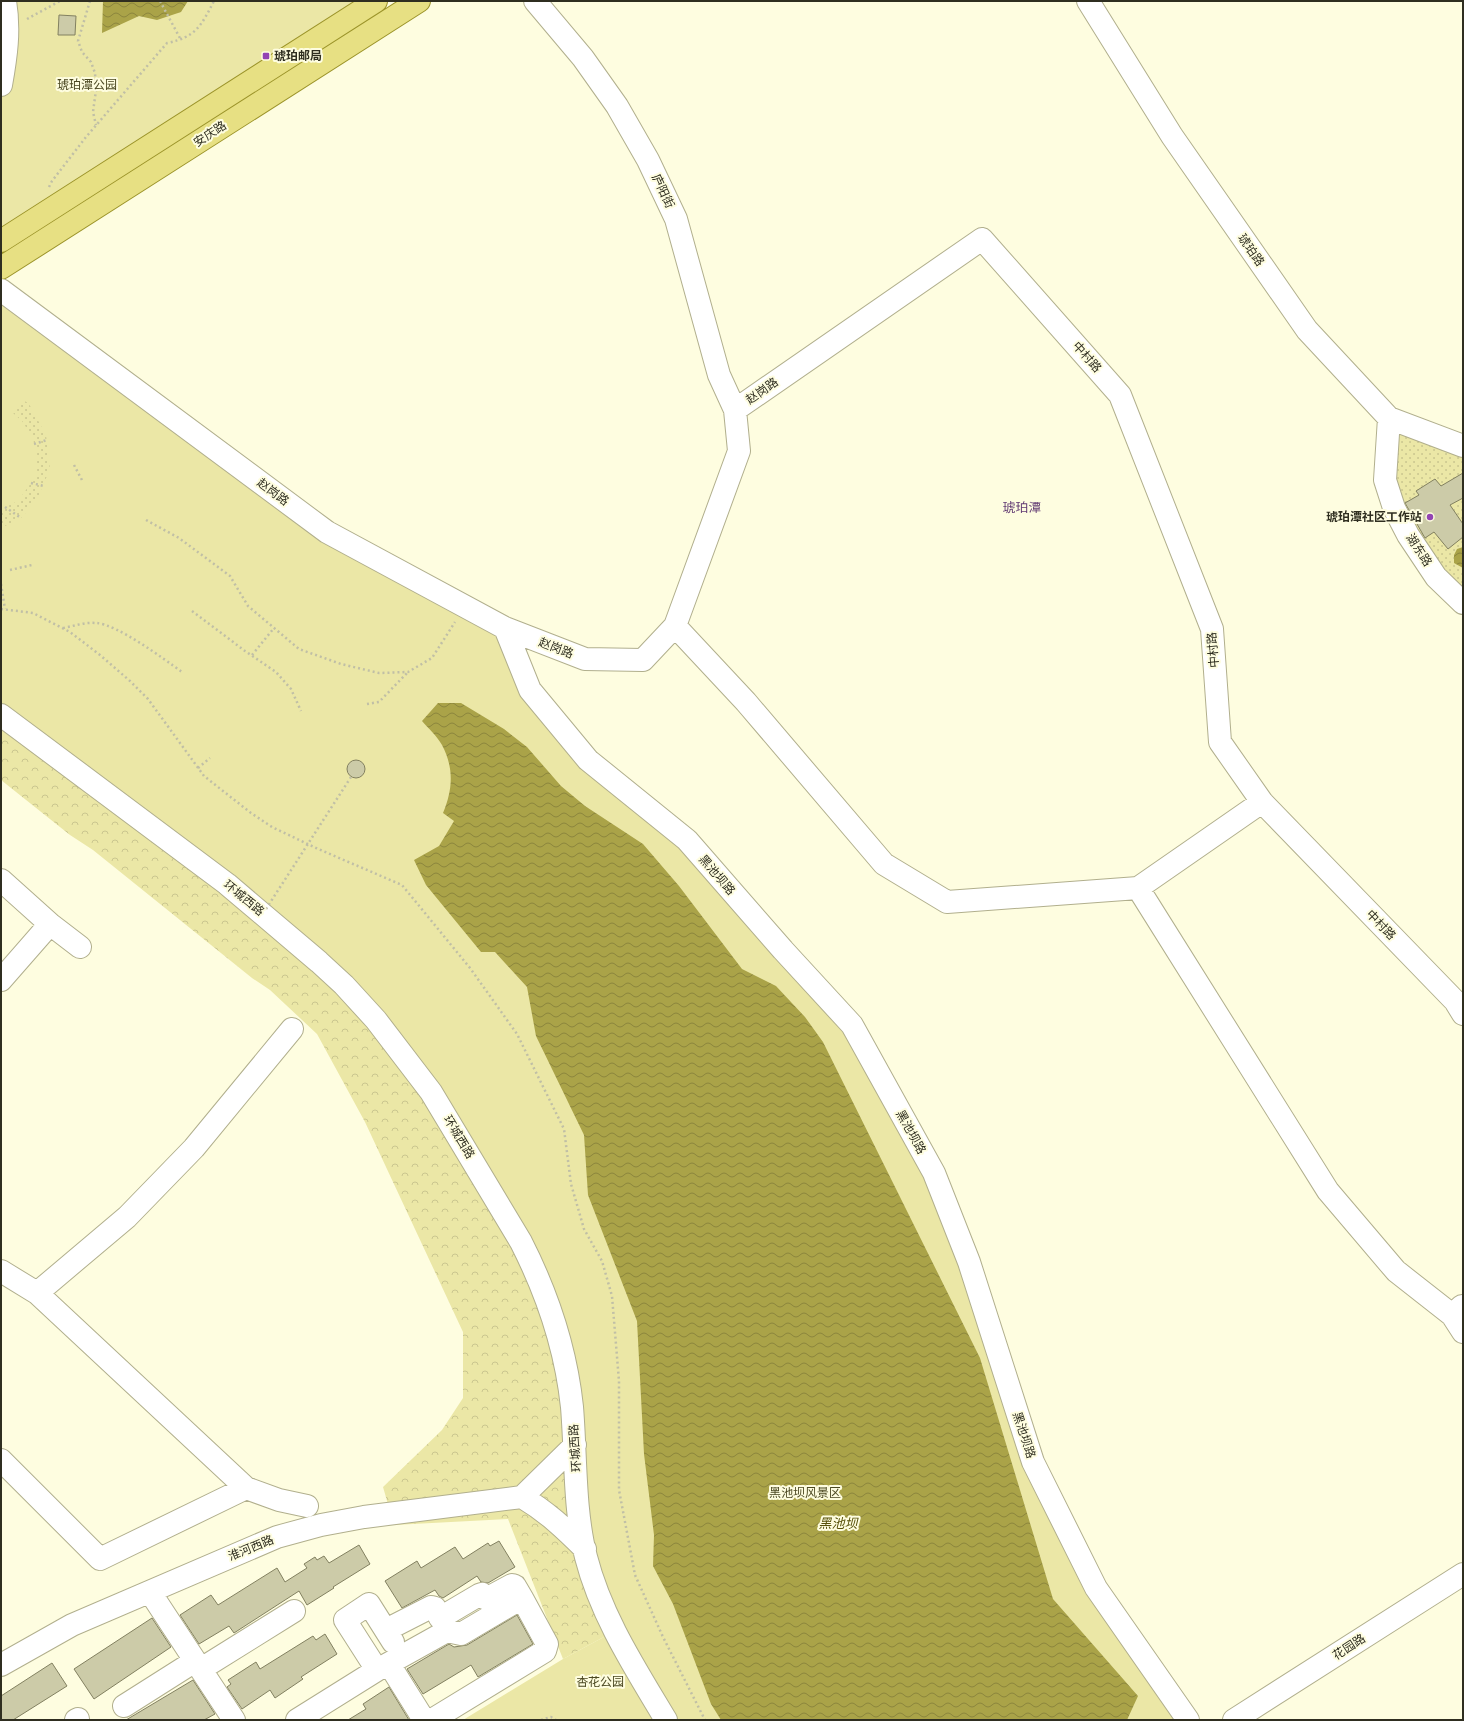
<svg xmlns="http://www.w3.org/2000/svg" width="1464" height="1721" viewBox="0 0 1464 1721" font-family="'Archivo Narrow','Noto Sans SC',sans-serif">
<defs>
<pattern id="forest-crowns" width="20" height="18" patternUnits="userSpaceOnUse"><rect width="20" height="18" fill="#ebe7a6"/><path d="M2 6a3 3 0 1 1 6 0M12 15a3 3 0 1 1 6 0" fill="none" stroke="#cac68f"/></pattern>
<pattern id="garden-dots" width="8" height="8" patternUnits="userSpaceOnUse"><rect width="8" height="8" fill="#ebe7a6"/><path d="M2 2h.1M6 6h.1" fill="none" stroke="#cac68f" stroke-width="1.8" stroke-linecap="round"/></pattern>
<pattern id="water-waves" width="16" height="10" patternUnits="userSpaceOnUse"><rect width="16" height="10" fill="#aaa348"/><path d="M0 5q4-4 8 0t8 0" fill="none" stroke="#8b853c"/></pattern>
</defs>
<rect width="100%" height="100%" fill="#fefde0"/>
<path fill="#ebe7a6" d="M5 1H376L1 241V85Z
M1 290 327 532 505 628 530 690 687 840 852 1025 934 1173 1033 1462 1096 1588 1188 1720H463L563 1659 615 1631 473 1160 1 715Z"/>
<path fill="url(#forest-crowns)" d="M1 715 227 884 376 1020 550 1309 580 1515 615 1631 563 1659 508 1519 394 1525 383 1487 442 1430 463 1398V1332L365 1122 317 1034 270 990 252 978 93 850 70 835 1 780Z"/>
<path fill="url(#garden-dots)" d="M22 399 29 404 46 435 50 469 38 497 30 508 21 518 1 528V509L18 501 36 476V453L33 438 22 421 13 413Z
M1389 418 1463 446V603L1394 508Z"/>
<path fill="url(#water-waves)" d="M103 1H188L181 12 157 20 139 16 102 33Z
M1463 547V568L1454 563V555L1457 549Z
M438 703H461L504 729 527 747 561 786 585 806 643 844 679 886 742 969 776 986 805 1017 823 1042 980 1358 1053 1599 1138 1696 1127 1720H721L711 1704 673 1604 653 1566 654 1535 644 1454 637 1321 588 1195 584 1135 536 1036 527 987 495 952H481L426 885 414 860 439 846 454 821 443 813C453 789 454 768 442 745 437 736 428 728 422 721Z"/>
<path fill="#cccba8" stroke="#828060" d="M59 15 76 16 75 35H58Z
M1463 473V498L1450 505 1463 524V537L1448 549 1434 532 1425 538 1405 503 1419 495 1416 491 1435 479 1441 486Z
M347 769a9 9 0 1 1 18 0a9 9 0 1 1-18 0Z
M499 1541 515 1567 488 1583 481 1582 477 1576 443 1598 439 1596 435 1590 402 1608 385 1581 417 1561 421 1568 455 1547 463 1559 488 1543 490 1546Z
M359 1545 370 1564 333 1587 334 1588 307 1605 299 1591 234 1633 229 1626 199 1644 180 1615 211 1595 218 1605 277 1568 285 1582 307 1568 304 1564 315 1557 317 1560 324 1556 329 1563Z
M517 1615 533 1644 478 1677 471 1665 423 1694 407 1669 449 1644 454 1647 467 1645Z
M152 1618 171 1647 94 1699 74 1669Z
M325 1634 337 1654 301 1677 303 1679 275 1698 270 1690 242 1709 227 1687 231 1684 228 1680 256 1662 260 1669 313 1636 316 1640Z
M52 1663 67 1686 13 1720H1V1696Z
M193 1680 215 1714 204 1720H126Z
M389 1687 409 1720H348L366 1709 363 1704Z"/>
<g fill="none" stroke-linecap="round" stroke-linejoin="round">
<defs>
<path id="minor" d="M535 1 583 58 617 106 648 160 676 219 719 375 735 410
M1088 1 1172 136 1307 330 1389 418 1463 446
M1 85C6 57 10 30 5 1
M1 290 327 532 505 628 585 659 643 660 675 626 739 451 735 410 982 239 1120 395 1212 629 1220 742 1262 802 1455 1001 1463 1014
M1389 418 1385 480 1394 508 1408 535 1436 577 1463 603
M675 626 746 702 884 864 947 902 1138 888 1328 1191 1396 1271 1452 1315
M505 628 530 690 588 760 687 840 783 950 852 1025 934 1173 969 1262 1033 1462 1096 1588 1188 1720
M1 715 227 884 319 962 344 985 376 1020 431 1092 521 1242C547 1293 566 1350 572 1407 576 1455 574 1511 586 1557 601 1616 635 1668 666 1720
M1 880 50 924 80 947
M1138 888 1262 802
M1 980 50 924
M1 1271 37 1293 246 1488 279 1500 307 1506
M37 1293 127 1217 194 1148 292 1029
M1462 1306 1452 1315 1463 1332
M1 1460 100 1559 246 1488
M522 1497C547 1512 564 1528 585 1549
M522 1497 575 1445
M150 1592 234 1720
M389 1664 424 1720
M1 1665 72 1625 277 1537 321 1525 364 1517 522 1497
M201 1669 294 1611
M377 1670 345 1620 369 1604 393 1642
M124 1706 195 1661
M76 1720 78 1719
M297 1720 377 1670 447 1631 461 1634 522 1598 515 1586 512 1585 486 1599 482 1594 479 1595 440 1618 435 1608 431 1607 386 1630
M432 1720 545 1651 547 1644 522 1598
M1234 1720 1463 1574"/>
<path id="major" d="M1 241 376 1
M1 268 419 1"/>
</defs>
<use href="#minor" stroke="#b1af8d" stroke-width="24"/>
<use href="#major" stroke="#9c942a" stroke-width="24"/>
<path stroke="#c0bfa6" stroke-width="2.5" stroke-dasharray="2 3" stroke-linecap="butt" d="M90 1 78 41 82 52 91 62 95 73 96 90 93 112 96 125
M160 1 181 40
M27 19 60 1
M49 187 52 181 86 137 167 43C196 37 201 26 214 1
M34 444 47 440
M74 465 83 482
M31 483 44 486
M5 507 21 518
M146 520 179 538 230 576 248 606 299 649 341 664 379 673 408 672 432 658 455 622
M10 570 32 565
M1 584 5 609
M1 609 33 613 70 632 100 655 130 681 148 699 204 776 251 813 272 827 316 848 402 885 470 968 517 1034 564 1129 571 1184 584 1229 602 1261 612 1296 619 1381V1490L635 1575 663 1637 705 1720
M192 611 245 651 276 672 291 689 301 711
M63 628C74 626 85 622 96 623 117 624 164 659 182 672
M252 655 274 628
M367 704 379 702 408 672
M198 768 210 758
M541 1720 551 1717 556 1720"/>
<use href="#minor" stroke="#fff" stroke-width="22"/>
<use href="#major" stroke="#e7e083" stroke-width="22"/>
<path stroke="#c0bfa6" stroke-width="2.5" stroke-dasharray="2 3" stroke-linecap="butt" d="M266 909 351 777"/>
</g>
<g fill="#9344b4" stroke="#fefde0" stroke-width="1.5">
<rect x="262" y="52" width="8" height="8" rx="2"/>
<circle cx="1430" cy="517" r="4"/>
</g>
<g text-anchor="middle" stroke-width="4" stroke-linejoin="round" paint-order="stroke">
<g font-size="12" font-weight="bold" fill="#2f2e20" stroke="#fefde0" text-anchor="start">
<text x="274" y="60">琥珀邮局</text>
<text x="1422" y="521" text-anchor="end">琥珀潭社区工作站</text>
</g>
<g font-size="12" fill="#4b4821" stroke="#fefde0">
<text x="87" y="89">琥珀潭公园</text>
<text x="805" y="1497">黑池坝风景区</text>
<text x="600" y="1686">杏花公园</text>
</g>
<g font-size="12" fill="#2f2e20" stroke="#fefde0">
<text transform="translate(210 134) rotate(-33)" y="4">安庆路</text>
<text transform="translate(663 191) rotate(65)" y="4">庐阳街</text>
<text transform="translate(1251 250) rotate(55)" y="4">琥珀路</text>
<text transform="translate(1087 357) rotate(48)" y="4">中村路</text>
<text transform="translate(762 391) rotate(-35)" y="4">赵岗路</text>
<text transform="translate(273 492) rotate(37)" y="4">赵岗路</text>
<text transform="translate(1419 550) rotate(57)" y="4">湖东路</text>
<text transform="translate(556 648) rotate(21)" y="4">赵岗路</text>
<text transform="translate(1213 650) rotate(-95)" y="4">中村路</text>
<text transform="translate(717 875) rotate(49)" y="4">黑池坝路</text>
<text transform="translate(244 898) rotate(39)" y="4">环城西路</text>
<text transform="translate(1381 925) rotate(46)" y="4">中村路</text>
<text transform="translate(911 1132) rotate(61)" y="4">黑池坝路</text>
<text transform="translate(459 1137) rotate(59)" y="4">环城西路</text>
<text transform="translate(1024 1435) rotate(72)" y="4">黑池坝路</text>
<text transform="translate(575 1448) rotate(-94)" y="4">环城西路</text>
<text transform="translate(251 1548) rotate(-22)" y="4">淮河西路</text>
<text transform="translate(1349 1647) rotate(-33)" y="4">花园路</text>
</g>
<g font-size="13" fill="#613a72" stroke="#fefde0">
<text x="1022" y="512">琥珀潭</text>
</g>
<g font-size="13" font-style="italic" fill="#575109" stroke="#fefde0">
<text x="838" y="1528">黑池坝</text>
</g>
</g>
<rect width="1464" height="1721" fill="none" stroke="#2f2e20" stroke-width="4"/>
</svg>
